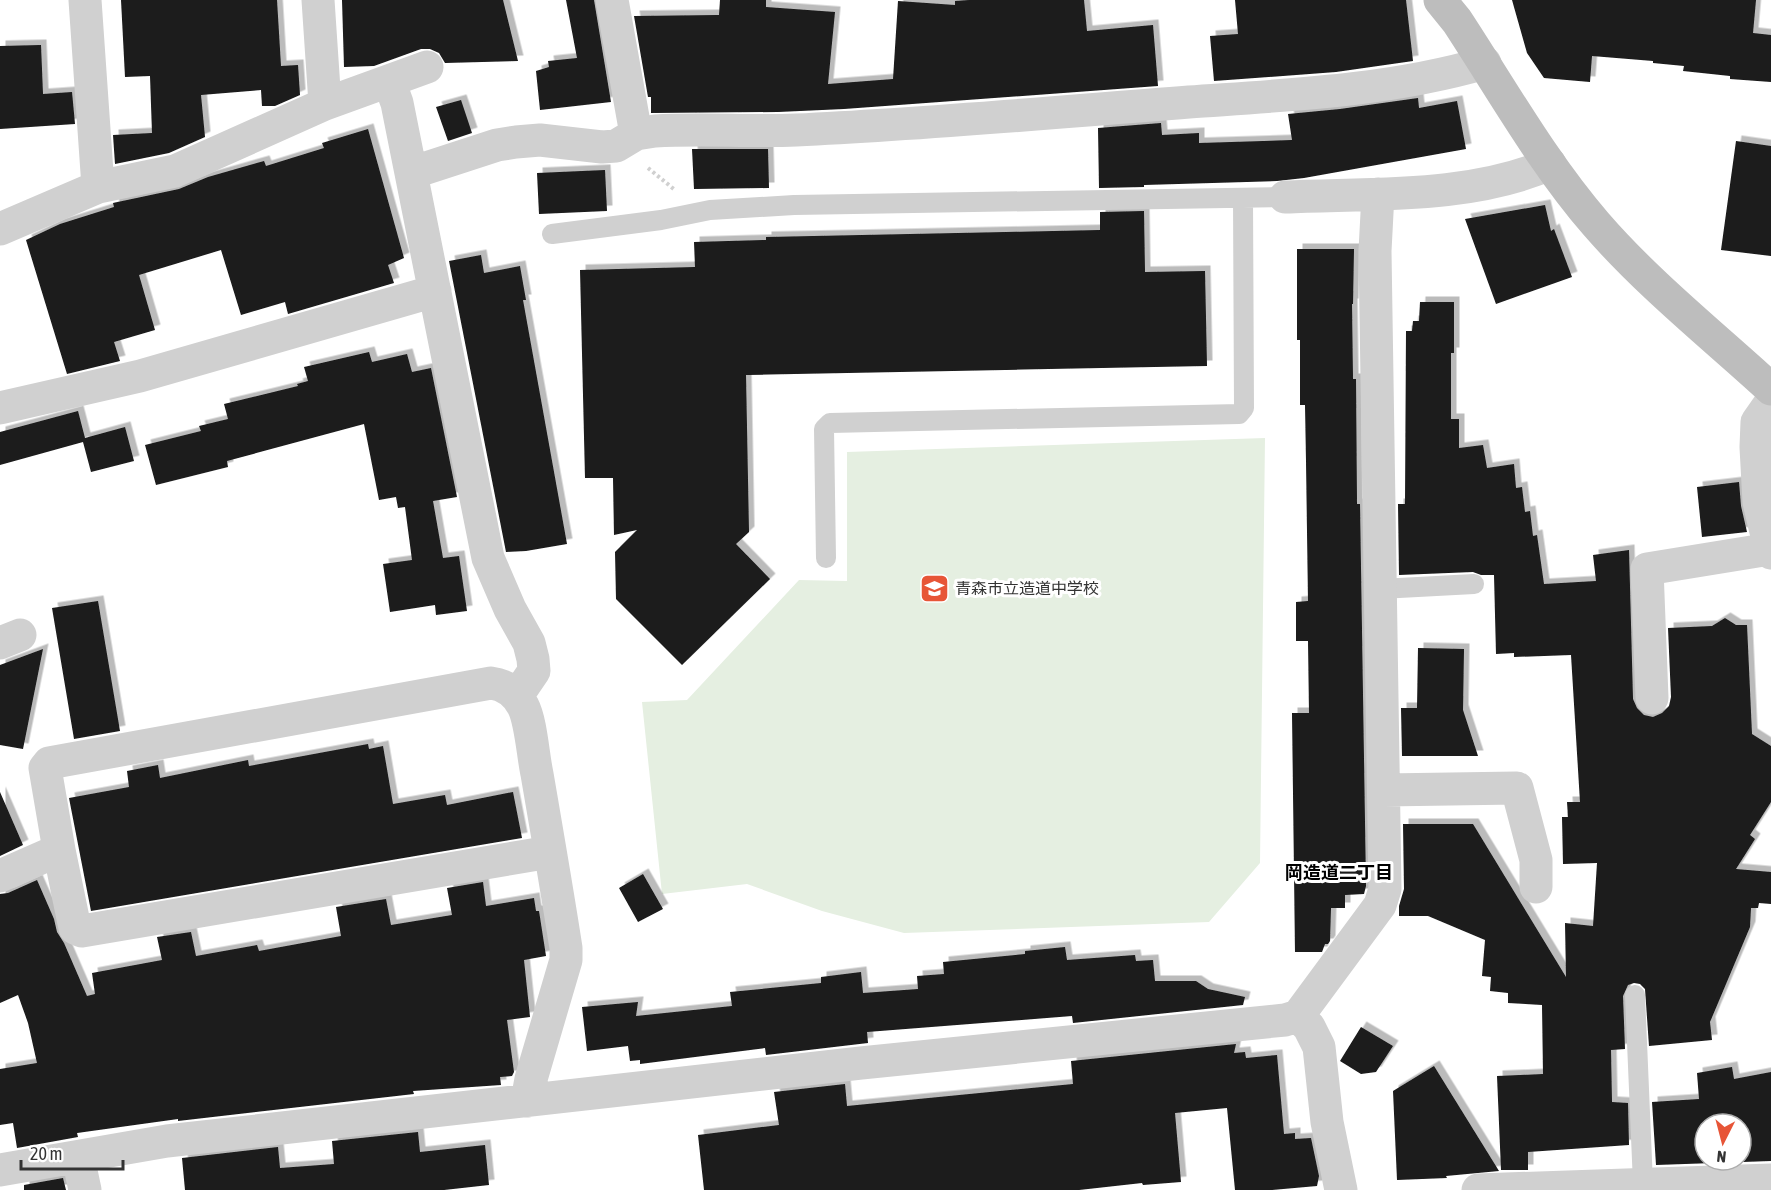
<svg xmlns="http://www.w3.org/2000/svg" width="1771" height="1190" viewBox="0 0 1771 1190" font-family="'Asap Condensed','Noto Sans JP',sans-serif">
<defs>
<filter id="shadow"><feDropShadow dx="5.5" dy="-5.5" stdDeviation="0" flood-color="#0004"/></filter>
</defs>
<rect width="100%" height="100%" fill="#fff"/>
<path fill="#e5efe1" d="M1265 438 1260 863 1209 922 904 933 822 911 747 884 662 894 642 702 687 700 799 580 847 581V452Z"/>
<path fill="#1a1a1a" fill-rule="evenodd" filter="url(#shadow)" d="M121 0H277L281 66 298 65 300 95 275 106H262L261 90 201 95 205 137 169 153 115 164 113 135 152 133 150 76 125 77Z
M342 0H503L518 61 445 63 439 53 430 49H421L374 66 344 67Z
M566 0H594L611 102 540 110 536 71 549 67 548 61 577 58Z
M720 0H766V7L835 12 828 84 893 79 898 1 955 5V1L969 0H1084L1087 31 1153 25 1158 86 844 109 778 112 651 113V97H648L634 16 719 15Z
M1235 0H1406L1413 61 1336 72 1214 81 1210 36 1238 34Z
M1512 0H1756L1753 33 1771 35V82L1730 79V76L1683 71 1684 66 1653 63V61L1592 56 1590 82 1544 78 1527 53Z
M41 45 43 94 72 92 75 124 0 129V46Z
M1418 98 1419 108 1457 101 1466 149 1304 178 1277 181 1144 185V187L1099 188 1098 128 1161 123 1162 135 1199 133V143L1292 140 1288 114 1340 109Z
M461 100 472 133 448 141 436 107Z
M368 129 404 258 388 265 394 283 288 314 285 302 241 315 221 250 139 275 155 330 114 342 120 361 67 374 26 240 60 224 114 207 113 203 179 189 208 177 264 161 266 166 324 148 322 143Z
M1736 141 1771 146V256L1721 250Z
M692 149H768L769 188 694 189Z
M605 170 607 211 539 214 537 173Z
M1545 205 1551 231 1554 229 1572 277 1496 304 1465 219Z
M1144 211 1145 272 1205 271 1207 366 746 375 749 532 736 544 770 579 682 665 616 599 615 552 637 530 614 535 613 478H585L580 270 695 267 694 242 766 240V237L1100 230V212Z
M1297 249H1354L1353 304H1352L1353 379H1356L1357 504H1360L1366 886 1364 894 1345 895V908H1331L1330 941 1328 944H1325L1322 952H1295L1292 713H1309L1308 641H1296V602L1308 601 1306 461 1305 405H1300V340H1297Z
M481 255 484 273 520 266 526 300H523L567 544 526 551 506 552 449 261Z
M1420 302H1454V353H1451V419H1459V448L1483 445 1487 468 1514 464 1516 488 1522 487 1525 512 1530 511 1533 536 1537 535 1544 584 1596 581 1593 555 1629 550 1633 699 1637 708 1644 715 1653 717 1662 713 1669 706 1671 697 1668 628 1712 626 1725 618 1736 625H1747L1752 734 1771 746V802L1750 835 1755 839 1736 869 1771 872V904L1759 903 1758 908H1751L1750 927 1710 1022 1712 1040 1649 1046 1645 989 1640 984 1634 983 1628 985 1623 996 1625 1049 1611 1050 1612 1102 1628 1103 1629 1145 1528 1152V1170H1501L1497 1076 1543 1074 1542 1005 1508 1003V993L1490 991 1491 977 1482 976 1485 940 1428 916H1399V906L1404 889 1403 824H1473L1566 977 1565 923 1593 926 1597 863 1563 864 1562 817H1568L1567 802H1580L1571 655 1514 657V653L1496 654 1494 575H1481L1473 572 1399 575 1398 504H1405L1406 331H1412L1413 321H1419Z
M369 352 372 362 407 354 412 372 431 368 457 497 433 501 443 558 459 556 467 611 436 615 435 605 390 612 383 564 412 560 405 507 398 508 396 497 379 500 364 424 227 461 228 467 156 485 145 445 201 431 199 426 228 419 224 404 298 386 297 384 308 381 304 367Z
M78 411 85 438 125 427 134 461 91 472 83 442 0 465V432Z
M1739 482 1741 506 1747 532 1702 537 1697 487Z
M98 601 120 731 74 739 52 608Z
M1418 648 1464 649 1463 710 1478 756H1402L1401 708H1417Z
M43 649 23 749 0 745V665Z
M368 744 369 749 383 746 393 804 445 795 447 805 513 792 522 838 91 911 69 798 129 787 127 771 158 765 160 778 248 760 249 766Z
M0 792 23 845 0 856Z
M643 874 663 909 638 922 619 888Z
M37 880 54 919 57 932 64 943 87 996 95 994 92 973 162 960 157 937 191 932 196 956 257 945 259 951 341 936 336 907 386 899 391 925 452 915 447 888 483 882 486 906 534 898 536 911H539L546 956 524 960 530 1017 507 1020 514 1072 512 1076 500 1077 501 1085 413 1091 414 1094 178 1121V1119L77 1133 78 1137 17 1148 13 1123 0 1125V1069L37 1063 28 1023 18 995 0 1003V894L8 893Z
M1065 947 1067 960 1135 955 1136 961 1153 960 1155 981H1196L1208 989 1245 997 1243 1005 1073 1023 1072 1016 867 1032 868 1043 766 1055 765 1048 640 1064V1060L630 1061 628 1046 587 1051 582 1007 638 1002 636 1016 732 1006 730 992 821 983V977L861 972 863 993 918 989 917 976 944 974 943 962 1025 954V951Z
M1361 1027 1393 1046 1376 1072 1361 1074 1340 1061Z
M1236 1044 1234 1053 1245 1052 1246 1058 1277 1055 1284 1134 1295 1133V1139L1311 1138 1319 1176 1317 1186 1272 1190H1235L1227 1108 1175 1113 1181 1182 1143 1185 1142 1183 1079 1190H704L698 1135 779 1125 774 1092 845 1084 847 1106 1021 1089 1073 1084 1071 1061Z
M1434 1066 1499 1171 1446 1176 1447 1178 1397 1180 1393 1091Z
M1732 1067 1734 1079 1771 1072V1161L1656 1165 1652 1102 1699 1099 1697 1073ZM1705 1124H1741V1160H1705Z
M418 1132 420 1152 485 1145 489 1185 444 1190H185L182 1158 278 1147 280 1168 334 1164 332 1141Z
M63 1178 66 1190H24V1185Z"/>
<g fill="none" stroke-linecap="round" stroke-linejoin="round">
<path stroke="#d0d0d0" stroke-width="4" stroke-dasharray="3 3" stroke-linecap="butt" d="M648 168 675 190"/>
<path stroke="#d0d0d0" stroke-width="20" d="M552 234 661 220 710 210 794 205 1285 197
M826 558 824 429 830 423 1239 414 1244 408 1243 198
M1380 589 1474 584
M1635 995 1643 1184"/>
<path stroke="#d0d0d0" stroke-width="33" d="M85 0 98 187
M318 0 325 104
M612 0 636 134
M389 81 397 103 488 558 510 609 529 643 533 659 534 671 517 696
M411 173 497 145 516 142 540 140 602 147 616 146 636 134 655 131C702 128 749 132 796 130 927 124 1058 112 1189 102 1288 95 1389 91 1485 63
M1285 197C1371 193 1470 199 1550 164
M0 229 98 187 175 171 325 104 427 67
M1771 402 1757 422 1756 447 1759 502 1771 553
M0 408 140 376 435 291
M0 643 20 635
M1652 698 1647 569 1770 549
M1384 790 1517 788 1536 860V887
M0 876 59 850
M1298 1016 1309 1027 1319 1047 1327 1122 1341 1190
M527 1101 531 1079 566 960V948C557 890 547 832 537 774 533 756 531 721 523 706 516 693 506 685 491 683L49 763 45 768 59 850 75 928 82 931 550 852
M78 1157 85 1190
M0 1170 167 1141 861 1063 1285 1020 1298 1016 1380 905 1385 889 1375 251 1378 194
M1478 1190 1771 1180"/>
<path stroke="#bdbdbd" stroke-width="33" d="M1440 0 1457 21C1501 88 1543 163 1596 224 1648 284 1712 335 1771 389"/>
</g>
<defs>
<symbol id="school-square" viewBox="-11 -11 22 22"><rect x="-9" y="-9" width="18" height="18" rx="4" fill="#e75537" stroke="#fff"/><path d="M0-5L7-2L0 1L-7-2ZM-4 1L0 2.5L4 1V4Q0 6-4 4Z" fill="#fff"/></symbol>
</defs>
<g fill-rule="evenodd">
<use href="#school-square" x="918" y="572" width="33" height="33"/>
</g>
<g text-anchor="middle" stroke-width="6" stroke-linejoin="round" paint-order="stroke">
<g font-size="16" fill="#333" stroke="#fff" text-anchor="start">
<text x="955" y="594">青森市立造道中学校</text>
</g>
<g font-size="18" font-weight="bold" fill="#000" stroke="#fff">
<text x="1339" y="879">岡造道二丁目</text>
</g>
</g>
<g transform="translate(1723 1142) rotate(186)"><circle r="28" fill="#ffffff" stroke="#adadad" stroke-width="1.5"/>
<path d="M0-4.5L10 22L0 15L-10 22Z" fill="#e75537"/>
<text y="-9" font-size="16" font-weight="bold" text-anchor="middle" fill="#333333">N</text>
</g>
<path d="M21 1160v9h102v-9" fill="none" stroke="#333333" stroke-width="3"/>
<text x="30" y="1160" font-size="18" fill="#333333" stroke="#ffffff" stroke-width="4.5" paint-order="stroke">20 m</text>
</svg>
